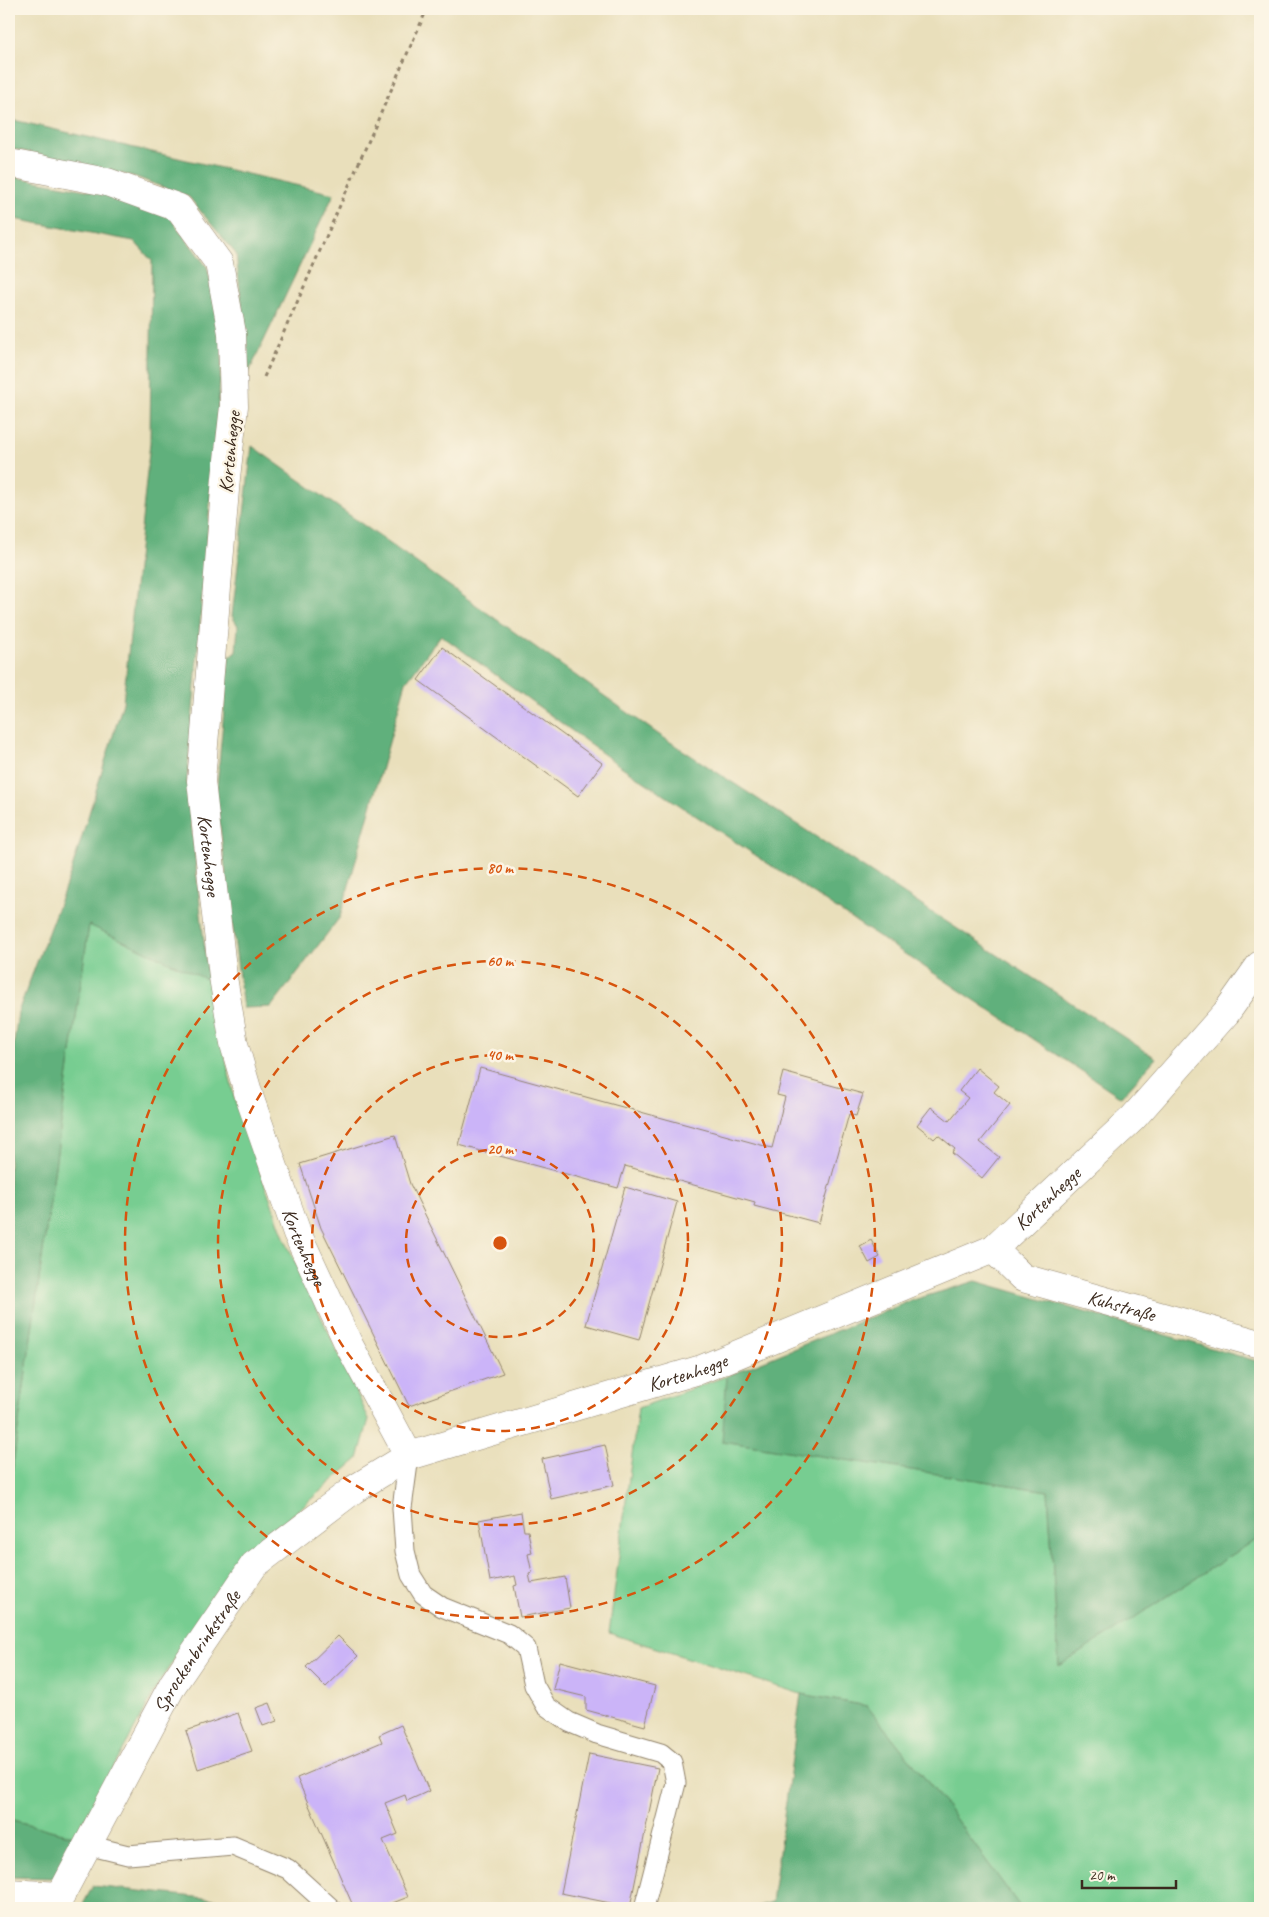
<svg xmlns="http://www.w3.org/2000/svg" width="1269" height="1917" viewBox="0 0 1269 1917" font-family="Caveat,sans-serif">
<rect width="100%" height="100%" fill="#fcf5e5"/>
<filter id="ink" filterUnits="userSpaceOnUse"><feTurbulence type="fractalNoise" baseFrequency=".02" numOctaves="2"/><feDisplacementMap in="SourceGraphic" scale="10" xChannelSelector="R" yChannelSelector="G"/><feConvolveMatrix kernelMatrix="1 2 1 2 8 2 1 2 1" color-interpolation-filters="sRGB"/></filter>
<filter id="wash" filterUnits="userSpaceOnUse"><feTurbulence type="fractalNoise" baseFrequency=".0096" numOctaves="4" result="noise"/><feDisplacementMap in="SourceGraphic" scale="20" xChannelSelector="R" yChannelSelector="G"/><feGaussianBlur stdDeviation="1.12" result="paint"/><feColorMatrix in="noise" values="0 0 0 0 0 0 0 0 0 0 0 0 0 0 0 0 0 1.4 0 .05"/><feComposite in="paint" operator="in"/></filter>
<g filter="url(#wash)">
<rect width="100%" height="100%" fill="#e9dfbb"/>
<path fill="#77cd91" stroke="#597c58" d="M89 924 208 980 235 1101 285 1240 369 1419 358 1459 243 1557 162 1678 76 1837 9 1819V1493Z
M727 1376 723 1441 1048 1491 1059 1665 1260 1537V1908H1021L935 1791 867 1706 801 1694 609 1633 638 1408Z"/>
<path fill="#61b07b" stroke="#4e6d4c" d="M9 119 334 194 249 372 236 254 189 197 136 177 9 148Z
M9 176 135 199 169 216 207 267 224 334 187 782 208 980 89 925 9 1493V1082L18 1012 71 872 123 703 150 443 152 261 134 241 9 218Z
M252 446 658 734 1156 1058 1121 1097 613 761 441 635 406 682 340 917 271 1007 243 1008 216 796 229 657 236 652 238 626 232 616Z
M976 1281 1260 1362V1537L1059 1666 1048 1491 722 1441 727 1376 910 1301Z
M801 1694 867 1706 935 1791 1021 1908H752L772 1902Z
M9 1819 76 1837 54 1878 9 1877Z
M93 1886 298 1908H81Z"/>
<g id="blocks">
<path fill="#cbb4f8" d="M442 647 602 763 578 796 418 680Z
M480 1068 772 1148 785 1097 777 1095 783 1072 863 1094 856 1116 849 1114 819 1223 754 1206 755 1202 625 1166 618 1188 459 1145Z
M977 1068 999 1086 994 1092 1010 1105 980 1142 999 1157 982 1178 952 1153 955 1149 938 1135 934 1139 917 1125 931 1107 949 1121 968 1098 959 1091Z
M395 1135 410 1184 503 1373 409 1406 321 1228 300 1164Z
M625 1187 677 1202 639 1340 586 1325Z
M871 1240 880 1257 869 1263 860 1246Z
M605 1445 614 1485 551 1499 542 1459Z
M521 1512 524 1531H528L532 1553 528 1554 532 1573 529 1574 531 1583 565 1577 570 1608 520 1617 514 1586 517 1585 515 1576 490 1581 479 1520Z
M338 1636 358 1656 326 1687 306 1667Z
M560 1661 655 1686 645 1726 586 1710V1697L553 1689Z
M270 1703 277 1721 263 1726 256 1708Z
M238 1713 252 1751 198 1769 186 1731Z
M401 1725 429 1791 407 1801 405 1795 385 1803 398 1834 383 1840 408 1897 380 1908H354L297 1778 382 1742 379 1735Z
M589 1754 658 1768 630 1907 561 1893Z"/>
</g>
</g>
<g filter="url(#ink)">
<use href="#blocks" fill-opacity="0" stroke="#92846c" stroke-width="1"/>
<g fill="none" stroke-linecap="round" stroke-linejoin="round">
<defs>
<path id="service" d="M409 1456 402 1508 405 1551 411 1575 423 1594 442 1607 509 1634 526 1648 534 1685 546 1706 569 1722 597 1734 661 1753 672 1762 676 1783 644 1908
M87 1845 128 1855 233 1846 288 1869 331 1908"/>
<g id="minor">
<path id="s1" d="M9 163 107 182 179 208 219 263 232 333 234 406 226 478 201 781 223 977 234 1044 250 1099 297 1233 349 1345 409 1456"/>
<path id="s2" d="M993 1249 1023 1278 1260 1344"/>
<path d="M9 1893 61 1896"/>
<path id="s3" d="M54 1908 173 1684 254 1565 353 1490 409 1456 702 1369 993 1249 1133 1118 1226 1013 1260 965"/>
</g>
</defs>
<use href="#service" stroke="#92846c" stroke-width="21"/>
<use href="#minor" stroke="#92846c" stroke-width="29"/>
<path stroke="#92846c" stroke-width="3" stroke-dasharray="4 4" stroke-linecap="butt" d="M264 377 427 9"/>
<use href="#service" stroke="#fff" stroke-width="19"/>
<use href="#minor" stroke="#fff" stroke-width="28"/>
</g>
</g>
<g fill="none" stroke="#d7540e" stroke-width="2.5" stroke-dasharray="9 6">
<circle cx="500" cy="1243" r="94"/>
<circle cx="500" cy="1243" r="188"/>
<circle cx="500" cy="1243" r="282"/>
<circle cx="500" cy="1243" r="375"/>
</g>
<g text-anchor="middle" stroke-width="5" stroke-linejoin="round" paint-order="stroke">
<g font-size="20" fill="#3b2a1e" stroke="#fcf5e5">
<text transform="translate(229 452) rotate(-84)" y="7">Kortenhegge</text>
<text dy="7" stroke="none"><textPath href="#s1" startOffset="840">Kortenhegge</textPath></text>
<text dy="7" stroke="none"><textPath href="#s3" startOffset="1282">Kortenhegge</textPath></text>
<text dy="7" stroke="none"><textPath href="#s1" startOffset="1245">Kortenhegge</textPath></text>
<text dy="7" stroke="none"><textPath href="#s2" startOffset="144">Kuhstraße</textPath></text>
<text dy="7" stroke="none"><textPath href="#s3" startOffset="878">Kortenhegge</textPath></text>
<text dy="7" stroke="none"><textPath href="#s3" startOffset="294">Sprockenbrinkstraße</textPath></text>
</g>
</g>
<circle cx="500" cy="1243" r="8" fill="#d7540e" stroke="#fcf5e5" stroke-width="2.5"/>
<g font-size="15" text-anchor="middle" font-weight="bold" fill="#d7540e" stroke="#fcf5e5" stroke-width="5" stroke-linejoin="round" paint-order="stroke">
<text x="500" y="873">80 m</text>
<text x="500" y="966">60 m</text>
<text x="500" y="1060">40 m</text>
<text x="500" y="1154">20 m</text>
</g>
<rect width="1269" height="1917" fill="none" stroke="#fcf5e5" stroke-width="30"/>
<path d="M1082 1880v8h94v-8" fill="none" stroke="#3b2a1e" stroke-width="2.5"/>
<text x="1089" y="1880" font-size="15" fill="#3b2a1e" stroke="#fcf5e5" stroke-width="4" paint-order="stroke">20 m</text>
</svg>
